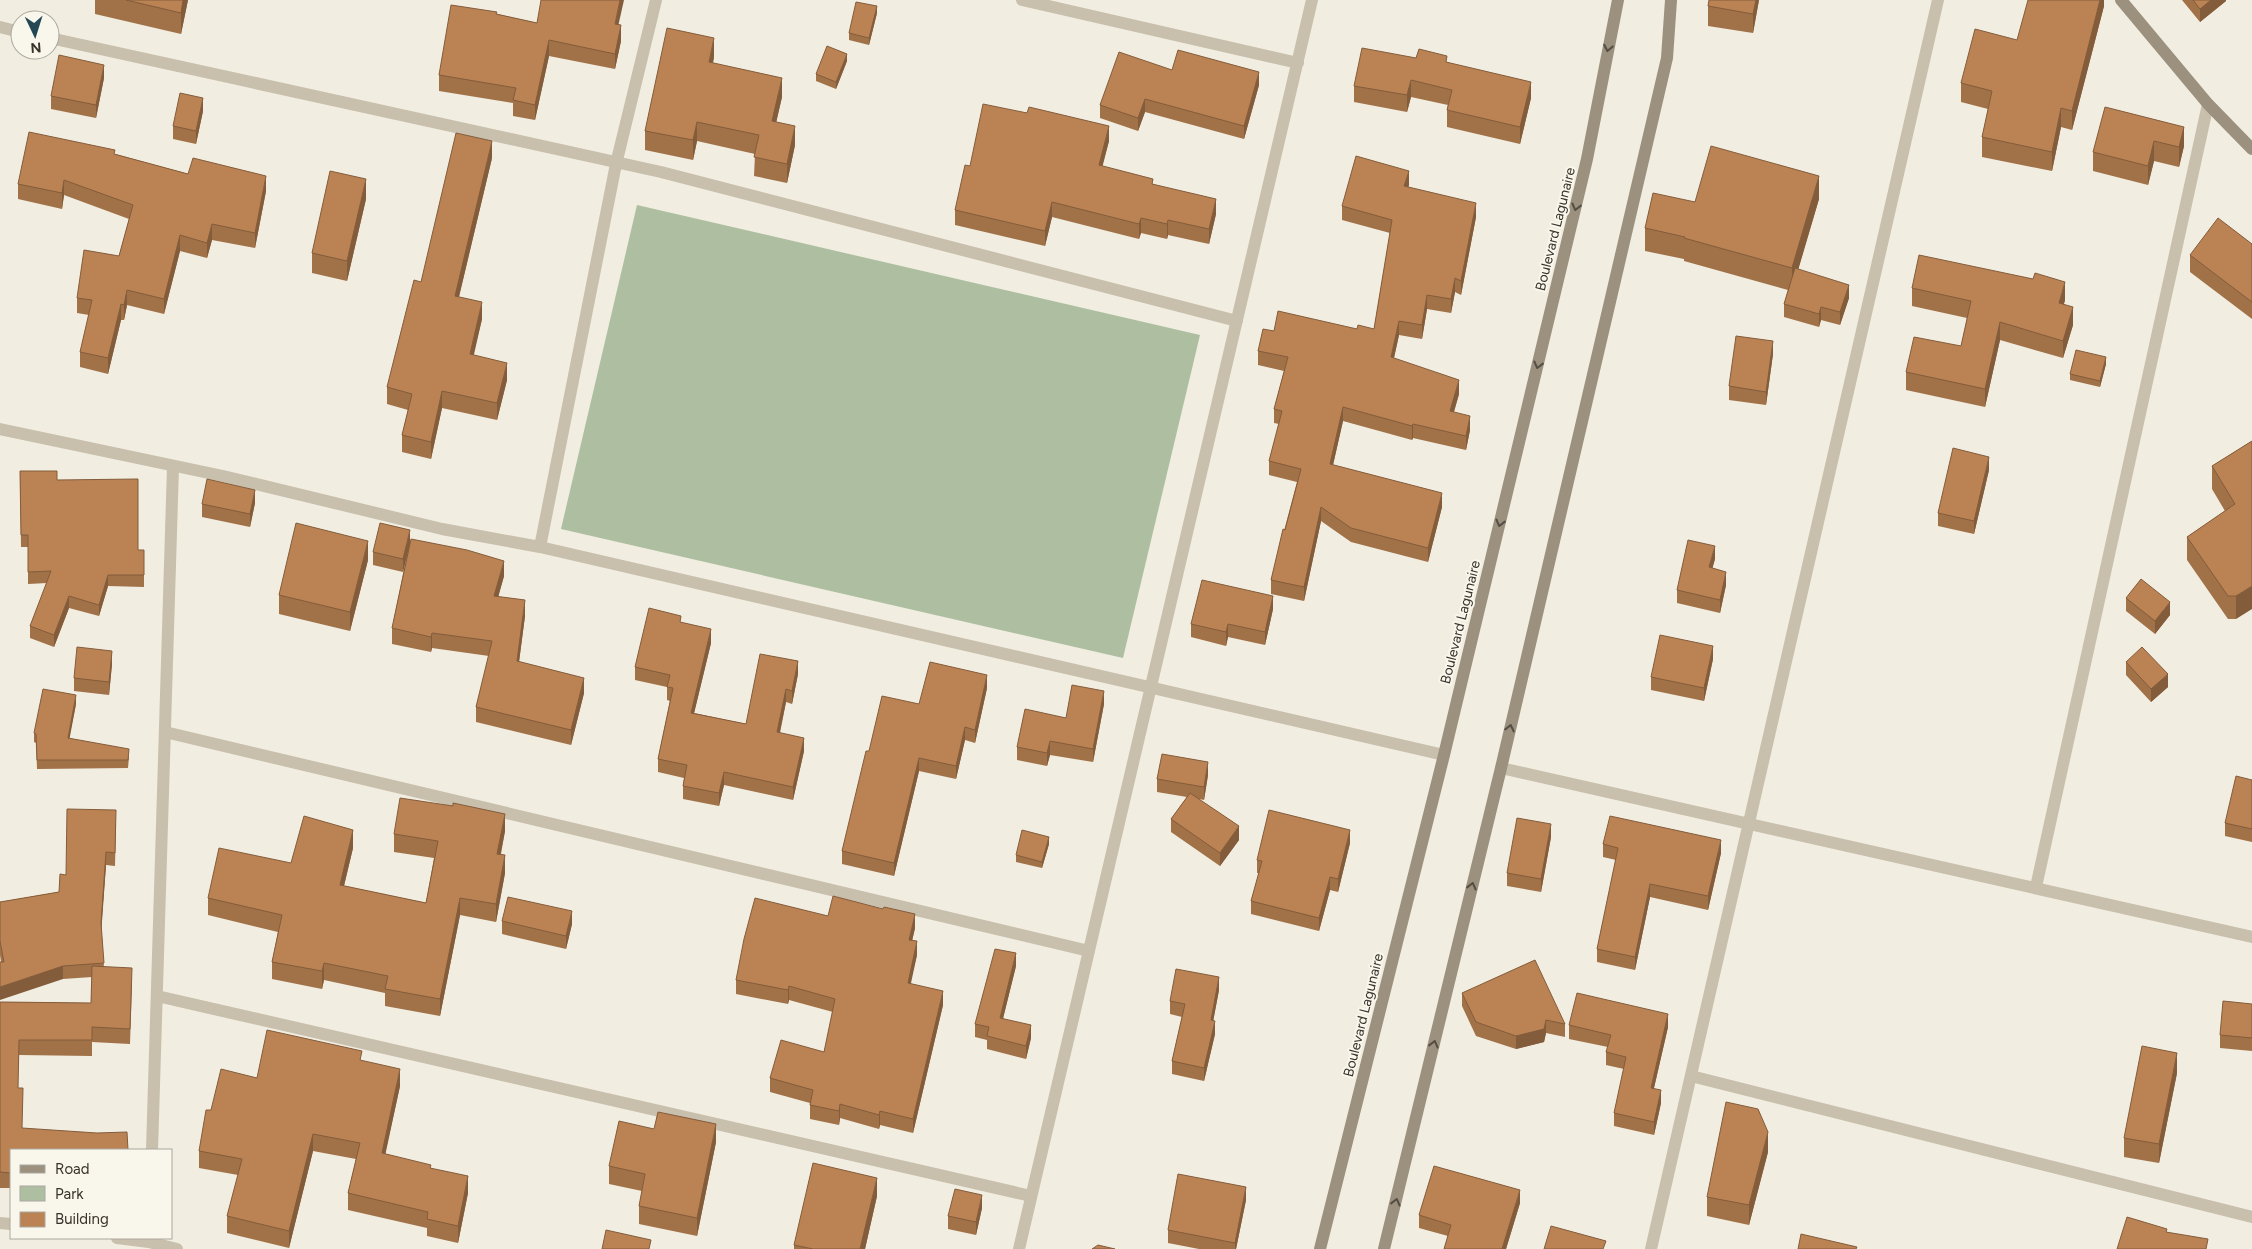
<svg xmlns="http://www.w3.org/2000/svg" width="2252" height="1249" viewBox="0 0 2252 1249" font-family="Figtree,sans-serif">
<rect width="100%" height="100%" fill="#f1ede0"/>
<path fill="#aebfa1" d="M637 205 1200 335 1123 658 561 529Z"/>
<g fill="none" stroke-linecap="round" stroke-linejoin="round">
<path stroke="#c8bfad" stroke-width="12" d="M1022 0 1298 63
M0 27 20 32
M50 38 661 172 1237 321
M0 429 223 476 442 529 540 547 1444 755
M540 547 616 164 656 0
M165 732 1089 951
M1501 768 2252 937
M2036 887 2208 104
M157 996 1031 1196
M1691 1076 2252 1217
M152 1150 173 467
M0 1223 11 1224
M117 1238 149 1242 177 1249
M1019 1249 1312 0
M1651 1249 1938 0"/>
<path stroke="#9c907e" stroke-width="12" d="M2121 0 2208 104 2252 149
M1320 1249 1444 755 1587 159 1618 0
M1384 1249 1501 768 1667 58 1671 0"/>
</g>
<path fill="#a17148" d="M95 0H188L181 34 95 14Z
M1759 0 1753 33 1708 26V6Z
M2104 0V6L2072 130 2061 127 2052 171 1982 157V137L1988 109 1961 102V83L2017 40Z
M2182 0H2226V1L2200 22Z
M877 13 869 45 849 40V33Z
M497 14 537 23 618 25 621 41 615 69 549 56 535 120 513 116V103L439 91V75Z
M714 57 713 63 782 97 776 122 795 145 787 183 754 176 755 154 697 141 693 160 645 150V131Z
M1416 58 1447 62 1531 98 1520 144 1447 127V110L1448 105 1411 97 1407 112 1354 102V86Z
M847 61 836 89 816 81V74Z
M1172 70 1259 85 1244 139 1145 112 1138 131 1100 118V105Z
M104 78 96 118 51 109V96Z
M203 111 196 144 173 139V126Z
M2184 127V146L2179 167 2154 161 2148 185 2093 171V152Z
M1109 141 1102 166 1153 184 1216 214 1209 244 1168 235 1167 239 1141 233 1139 239 1052 217 1045 246 955 225V210L970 166Z
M115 154 188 174 266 191 255 248 212 240 207 258 180 251 164 314 127 305 124 320H121L108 374 80 367V352L89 315 77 313V298L119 256 129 219 64 195 62 209 18 199V184Z
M492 158 459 297 482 319 473 355 507 380 497 420 442 408 431 459 402 452V435L408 410 387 404V387L421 282Z
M1409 185 1408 187 1476 217 1461 295 1455 292 1451 313 1427 309 1422 339 1399 335 1394 358 1459 394 1454 412 1470 430 1466 450 1413 438 1412 440 1343 421 1333 465 1442 507 1428 562 1351 542 1321 521 1304 601 1271 594V580L1297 482 1269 475V461L1279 424 1274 423V409L1284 371 1258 365V351L1274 331 1374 329 1390 233 1342 220V206Z
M366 199 347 281 312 273V253Z
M1819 199 1798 269 1849 298 1840 325 1821 320 1819 327 1784 317V304L1788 290 1684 261V259L1645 251V228L1695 202Z
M2252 244V319L2190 272V255Z
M1912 288 2065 300 2064 304 2073 325 2063 358 2000 340 1985 407 1906 390V372L1961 346 1967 318 1912 306Z
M1773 354 1766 405 1729 400V386Z
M2106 364 2100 387 2070 380V374Z
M2252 441 2236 619H2228L2187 560V537L2225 511 2212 489V466Z
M1989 470 1974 534 1938 526V513Z
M20 471 57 480 138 550H144V587L108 586 99 616 69 608 54 647 30 638V626L47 583 28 584V547H21Z
M255 503 250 527 202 517V504Z
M410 543 504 576 498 597 525 616 519 662 584 693 571 745 476 722V707L489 656 432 648 431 652 392 644V628L409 545 403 572 373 565V552Z
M1715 559 1712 568 1726 585 1720 613 1677 603V590Z
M368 560 350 631 279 614V595Z
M2126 598 2170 615 2155 634 2126 611Z
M1273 609 1265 645 1228 637 1226 646 1191 637V624Z
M681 622 711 643 694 713 746 724 798 674 792 704 786 702 780 733 804 751 793 800 724 785 719 806 683 799V786L684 778 658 772V759L670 701 667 700V687L635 680V667Z
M1713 659 1704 701 1651 690V677Z
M2126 662 2168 687 2151 702 2126 675Z
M112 664 109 695 74 691V678Z
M987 688 975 743 965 740 956 779 919 771 894 876 842 864V851L869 751 919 704Z
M76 704 69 738 129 757 128 768 37 769 36 743 34 742V733Z
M1104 704 1093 762 1050 755 1047 766 1017 760V747L1066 718Z
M1208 775 1204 800 1199 799 1239 840 1220 866 1171 832V819L1187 797 1157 792V779Z
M2252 780V842L2225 836V823Z
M116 823 115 866 106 865 101 929 104 967 132 983 130 1044 92 1042V1056L19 1055 11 1150V1188H0V1002L91 1003 92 977 63 979 1 962 0 955V902L59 892 66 875Z
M505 831 501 854 505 873 496 922 460 915 440 1016 385 1006V993L324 980 322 989 272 979V962L278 932 208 915V898L291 863 353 848 344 886 426 903 434 858 394 852V834Z
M1551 837 1541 892 1507 886V873Z
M1350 843 1338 892 1330 890 1319 931 1251 914V901L1259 873H1257V860Z
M1049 844 1042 868 1016 862V855Z
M1603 844 1721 853 1708 910 1650 897 1635 970 1597 962V949L1616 860 1603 857Z
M502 921 572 924 566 949 502 934Z
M915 928 912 941 917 955 910 983 943 1005 913 1133 880 1125 879 1129 840 1118 839 1125 810 1119V1103L770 1092V1078L824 1052 833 1012 789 1000 788 1004 736 994V980Z
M1016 966 1003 1018 1031 1038 1026 1059 987 1049V1040L975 1037V1024Z
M1219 990 1213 1021 1215 1034 1204 1081 1172 1074V1061L1182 1017 1170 1014V1001Z
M1462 993 1565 1024V1037L1546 1033 1544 1042 1516 1049 1476 1036 1462 1006Z
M2252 1004V1051L2220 1048V1035Z
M1569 1025 1668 1027 1654 1088 1661 1103 1654 1135 1614 1126V1113L1624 1069 1606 1065V1052L1608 1047 1569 1039Z
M362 1061 400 1086 385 1154 431 1168 468 1193 458 1243 427 1236V1228L348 1210V1193L356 1159 313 1151 289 1248 227 1233V1216L238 1175 199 1168V1151L211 1110 257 1078Z
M2177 1073 2159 1163 2124 1157V1138Z
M716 1142 697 1236 639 1224V1206L642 1191 609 1184V1166Z
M1768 1152 1749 1225 1707 1216V1197Z
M877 1196 865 1249H794V1245Z
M1246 1200 1236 1249H1199L1168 1243V1230Z
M1520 1203 1506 1249H1444L1448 1236 1419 1228V1215Z
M982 1208 976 1235 948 1229V1216Z"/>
<path fill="#835c3b" d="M183 0H188L181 34V13Z
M620 0H624L615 40V24Z
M1756 0H1759L1753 33V14Z
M2100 0H2104V6L2072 130V111Z
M2211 0H2226V1L2200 22V9Z
M877 6V13L869 45V38Z
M621 25V41L615 69V54Z
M714 38V57L709 82V62Z
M549 40V56L535 120V105Z
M847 54V61L836 89V82Z
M104 65V78L96 118V105Z
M1259 72V85L1244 139V126Z
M782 78V97L772 141V121Z
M1411 80V97L1407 112V95Z
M1531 82V98L1520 144V127Z
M203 98V111L196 144V131Z
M1145 99V112L1138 131V118Z
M2061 108V127L2052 171V152Z
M697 122V141L693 160V140Z
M795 126V145L787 183V164Z
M1109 126V141L1099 180V165Z
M2184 127V146L2179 167V147Z
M492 141V158L455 313V296Z
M2154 141V161L2148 185V166Z
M1409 171V185L1404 200V186Z
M266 176V191L255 248V233Z
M1819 176V199L1792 291V268Z
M366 179V199L347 281V261Z
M64 180V195L62 209V193Z
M1216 199V214L1209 244V229Z
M1052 202V217L1045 246V231Z
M1476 203V217L1461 295V281Z
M1141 218V233L1139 239V224Z
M1168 220V235L1167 239V224Z
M212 224V240L207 258V243Z
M180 235V251L164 314V299Z
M1455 278V292L1451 313V299Z
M2065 282V300L2059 320V303Z
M1849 285V298L1840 325V312Z
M127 290V305L124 320V305Z
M1427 295V309L1422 339V325Z
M482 302V319L470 372V354Z
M121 304V320L108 374V358Z
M1821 307V320L1819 327V314Z
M2073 307V325L2063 358V341Z
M1399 321V335L1391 371V357Z
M2000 322V340L1985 407V389Z
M1773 341V354L1766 405V392Z
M2106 357V364L2100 387V381Z
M507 363V380L497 420V403Z
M1459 380V394L1450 425V411Z
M442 391V408L431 459V442Z
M1343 407V421L1330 478V464Z
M1470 416V430L1466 450V436Z
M1413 424V438L1412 440V426Z
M1989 457V470L1974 534V521Z
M255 490V503L250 527V514Z
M1442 493V507L1428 562V548Z
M1321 507V521L1304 601V587Z
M410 530V543L403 572V559Z
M368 541V560L350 631V612Z
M1715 546V559L1709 581V567Z
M504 561V576L494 612V596Z
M1726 572V585L1720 613V600Z
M108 575V586L99 616V605Z
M2252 586V609L2236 619V596Z
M69 596V608L54 647V635Z
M1273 596V609L1265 645V632Z
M525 600V616L517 677V661Z
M2170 602V615L2155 634V621Z
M1228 624V637L1226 646V632Z
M711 629V643L691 726V713Z
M432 633V648L431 652V637Z
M1713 646V659L1704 701V688Z
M112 651V664L109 695V682Z
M798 661V674L792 704V691Z
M2168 674V687L2151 702V689Z
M987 675V688L975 743V730Z
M584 678V693L571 745V730Z
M786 689V702L777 745V732Z
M1104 691V704L1093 762V749Z
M76 695V704L68 747V738Z
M965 727V740L956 779V766Z
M804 738V751L793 800V787Z
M1050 741V755L1047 766V753Z
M919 758V771L894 876V863Z
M1208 762V775L1204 800V787Z
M724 772V785L719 806V793Z
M505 814V831L497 871V854Z
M1551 824V837L1541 892V879Z
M1239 826V840L1220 866V853Z
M353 830V848L340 902V885Z
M1350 830V843L1338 892V879Z
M1049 837V844L1042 868V862Z
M1721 840V853L1708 910V896Z
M106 852V865L101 936V923Z
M505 855V873L496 922V904Z
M1330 877V890L1319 931V918Z
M1650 884V897L1635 970V957Z
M460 898V915L440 1016V999Z
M572 911V924L566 949V936Z
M915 914V928L909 954V940Z
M917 941V955L908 997V983Z
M1016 953V966L1000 1031V1018Z
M324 963V980L322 989V971Z
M63 966V979L0 1000V987Z
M1219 977V990L1211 1033V1020Z
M789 986V1000L788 1004V990Z
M943 991V1005L913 1133V1119Z
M1668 1014V1027L1651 1101V1088Z
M1546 1020V1033L1544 1042 1516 1049V1036Z
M1215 1021V1034L1204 1081V1068Z
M1031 1025V1038L1026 1059V1046Z
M2177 1053V1073L2159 1163V1144Z
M400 1069V1086L382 1170V1153Z
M1661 1090V1103L1654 1135V1122Z
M840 1104V1118L839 1125V1111Z
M880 1111V1125L879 1129V1115Z
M716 1124V1142L697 1236V1218Z
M1768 1132V1152L1749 1225V1205Z
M313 1134V1151L289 1248V1231Z
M468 1176V1193L458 1243V1226Z
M877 1178V1196L865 1249H860Z
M1246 1187V1200L1236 1249H1235V1243Z
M1520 1190V1203L1506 1249H1502Z
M982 1195V1208L976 1235V1222Z"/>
<path fill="#bb8354" stroke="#835c3b" d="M126 0H183L181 13Z
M541 0H620L615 24 621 25 615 54 549 40 535 105 513 100 516 88 439 75 451 5 497 12 496 14 537 23Z
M1709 0H1756L1753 14 1708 6Z
M2028 0H2100L2072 111 2061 108 2052 152 1982 137 1992 91 1961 83 1975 29 2017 40Z
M2193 0H2211L2200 9Z
M856 2 877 6 869 38 849 33Z
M667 28 714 38 709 62 782 78 772 121 795 126 787 164 754 157 759 135 697 122 693 140 645 131Z
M827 46 847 54 836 82 816 74Z
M1362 48 1416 58 1419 49 1447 56 1446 62 1531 82 1520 127 1447 110 1452 90 1411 80 1407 95 1354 86Z
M1178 50 1259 72 1244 126 1145 99 1138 118 1100 105 1119 52 1172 70Z
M59 55 104 65 96 105 51 96Z
M180 93 203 98 196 131 173 126Z
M983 104 1027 113 1029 107 1109 126 1099 165 1153 179 1152 184 1216 199 1209 229 1168 220 1167 224 1141 218 1139 224 1052 202 1045 231 955 210 965 165 970 166Z
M2105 107 2184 127 2179 147 2154 141 2148 166 2093 152Z
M29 132 115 150 114 154 188 174 193 158 266 176 255 233 212 224 207 243 180 235 164 299 127 290 124 305 121 304 108 358 80 352 92 300 77 298 84 250 119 256 133 205 64 180 62 193 18 184Z
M456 133 492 141 455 296 482 302 470 354 507 363 497 403 442 391 431 442 402 435 412 394 387 387 414 280 421 282Z
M1711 146 1819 176 1792 268 1684 238 1685 237 1645 228 1653 193 1695 202Z
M1356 156 1409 171 1404 186 1476 203 1461 281 1455 278 1451 299 1427 295 1422 325 1399 321 1391 357 1459 380 1450 411 1470 416 1466 436 1413 424 1412 426 1343 407 1330 464 1442 493 1428 548 1351 528 1321 507 1304 587 1271 580 1283 529 1285 530 1301 469 1269 461 1282 411 1274 409 1288 357 1258 351 1263 329 1274 331 1278 311 1357 329 1358 325 1374 329 1392 220 1342 206Z
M330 171 366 179 347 261 312 253Z
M2218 218 2252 244V302L2190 255Z
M1919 255 2033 279 2035 273 2065 282 2059 303 2073 307 2063 341 2000 322 1985 389 1906 372 1914 337 1961 346 1971 301 1912 288Z
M1795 268 1849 285 1840 312 1821 307 1819 314 1784 304Z
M1736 336 1773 341 1766 392 1729 386Z
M2076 350 2106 357 2100 381 2070 374Z
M2252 441V586L2236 596H2228L2187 537 2235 504 2212 466Z
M1953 448 1989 457 1974 521 1938 513Z
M20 471H57V480L138 479V550H144V575H108L99 605 69 596 54 635 30 626 51 571 28 572V535H21Z
M207 479 255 490 250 514 202 504Z
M296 523 368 541 350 612 279 595Z
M380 523 410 530 403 559 373 552Z
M411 539 467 550 504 561 494 596 525 600 517 661 584 678 571 730 476 707 492 641 432 633 431 637 392 628Z
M1688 540 1715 546 1709 567 1726 572 1720 600 1677 590Z
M2141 579 2170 602 2155 621 2126 598Z
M1202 580 1273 596 1265 632 1228 624 1226 632 1191 624Z
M649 608 681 616 680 622 711 629 691 713 746 724 760 654 798 661 792 691 786 689 777 732 804 738 793 787 724 772 719 793 683 786 687 765 658 759 673 688 667 687 670 675 635 667Z
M1660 635 1713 646 1704 688 1651 677Z
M77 647 112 651 109 682 74 678Z
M2142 647 2168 674 2151 689 2126 662Z
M930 662 987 675 975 730 965 727 956 766 919 758 894 863 842 851 866 751H869L882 696 919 704Z
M1072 685 1104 691 1093 749 1050 741 1047 753 1017 747 1025 709 1066 718Z
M43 689 76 695 68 738 129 749 128 760H37L36 734 34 733Z
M1162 754 1208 762 1204 787 1157 779Z
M2236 776 2252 780V829L2225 823Z
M1190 793 1239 826 1220 853 1171 819Z
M400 798 453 806V803L505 814 497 854 505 855 496 904 460 898 440 999 385 989 388 976 324 963 322 971 272 962 282 915 208 898 219 848 291 863 304 816 353 830 340 885 426 903 438 841 394 834Z
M67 809 116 810 115 853 106 852 101 923 104 963 63 966 0 987V962H4L0 941V902L59 892 60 874 66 875Z
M1269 810 1350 830 1338 879 1330 877 1319 918 1251 901 1262 861 1257 860Z
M1610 816 1721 840 1708 896 1650 884 1635 957 1597 949 1618 848 1603 844Z
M1517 818 1551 824 1541 879 1507 873Z
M1022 830 1049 837 1042 862 1016 855Z
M833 896 883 909 884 907 915 914 909 940 917 941 908 983 943 991 913 1119 880 1111 879 1115 840 1104 839 1111 810 1105 813 1090 770 1078 781 1040 824 1052 835 999 789 986 788 990 736 980 744 939 755 898 828 916Z
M508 897 572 911 566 936 502 921Z
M995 949 1016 953 1000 1018 1031 1025 1026 1046 987 1036 989 1027 975 1024Z
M1535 960 1565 1024 1546 1020 1544 1029 1516 1036 1476 1022 1462 993Z
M92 966 132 968 130 1029 92 1027V1040H19L18 1088H23L22 1128 97 1133 127 1132 128 1150H11V1173L0 1172V1002L91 1003Z
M1176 969 1219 977 1211 1020 1215 1021 1204 1068 1172 1061 1185 1004 1170 1001Z
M1577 993 1668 1014 1651 1088 1661 1090 1654 1122 1614 1113 1626 1057 1606 1052 1611 1035 1569 1025Z
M2223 1001 2252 1004V1038L2220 1035Z
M267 1030 362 1051 360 1060 400 1069 382 1153 431 1165 430 1168 468 1176 458 1226 427 1219 428 1212 348 1193 360 1143 313 1134 289 1231 227 1216 242 1159 199 1151 206 1110H211L221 1069 257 1078Z
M2142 1046 2177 1053 2159 1144 2124 1138Z
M1726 1102 1758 1109 1768 1132 1749 1205 1707 1197Z
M658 1112 716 1124 697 1218 639 1206 645 1174 609 1166 619 1121 654 1129Z
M813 1163 877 1178 860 1249H813L794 1245Z
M1434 1166 1520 1190 1502 1249H1444L1451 1225 1419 1215Z
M1178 1174 1246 1187 1235 1243 1168 1230Z
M955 1189 982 1195 976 1222 948 1216Z
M2127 1217 2167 1229 2166 1232 2208 1239 2206 1249H2117Z
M1551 1226 1606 1241 1603 1249H1544Z
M606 1230 651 1240 649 1249H602Z
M1801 1234 1857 1247 1856 1249H1798Z
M1098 1245 1115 1249H1092Z"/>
<defs><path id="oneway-chevron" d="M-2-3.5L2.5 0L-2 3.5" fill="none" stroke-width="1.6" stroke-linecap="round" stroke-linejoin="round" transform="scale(1.25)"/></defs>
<g stroke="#554e44">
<use href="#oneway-chevron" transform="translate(1608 48) rotate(101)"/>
<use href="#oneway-chevron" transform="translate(1576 207) rotate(104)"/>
<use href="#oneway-chevron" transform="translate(1538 365) rotate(104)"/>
<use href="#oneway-chevron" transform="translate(1500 523) rotate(104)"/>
<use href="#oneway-chevron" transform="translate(1510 728) rotate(-77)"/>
<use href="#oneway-chevron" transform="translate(1472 886) rotate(-76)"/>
<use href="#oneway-chevron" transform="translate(1434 1044) rotate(-76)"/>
<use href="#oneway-chevron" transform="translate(1396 1202) rotate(-76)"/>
</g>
<g text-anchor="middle" stroke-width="4" stroke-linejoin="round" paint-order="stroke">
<g font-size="14" fill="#37322b" stroke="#f9f6ec">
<text transform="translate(1555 229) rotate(-76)" y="5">Boulevard Lagunaire</text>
<text transform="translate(1460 622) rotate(-76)" y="5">Boulevard Lagunaire</text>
<text transform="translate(1363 1015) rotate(-76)" y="5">Boulevard Lagunaire</text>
</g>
</g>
<rect x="10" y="1149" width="162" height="90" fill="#f9f6ec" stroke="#aba89f"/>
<rect x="20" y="1165" width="25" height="8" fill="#9c907e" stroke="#aba89f"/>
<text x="55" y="1174" font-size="15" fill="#37322b">Road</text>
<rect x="20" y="1186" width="25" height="15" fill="#aebfa1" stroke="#aba89f"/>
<text x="55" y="1199" font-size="15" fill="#37322b">Park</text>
<rect x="20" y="1212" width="25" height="15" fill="#bb8354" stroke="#aba89f"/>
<text x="55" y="1224" font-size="15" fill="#37322b">Building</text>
<g transform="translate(35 35) rotate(176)"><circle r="24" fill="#f9f6ec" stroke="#aba89f"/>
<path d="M0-4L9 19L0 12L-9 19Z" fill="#244756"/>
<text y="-8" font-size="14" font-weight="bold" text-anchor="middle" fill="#37322b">N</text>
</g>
</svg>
